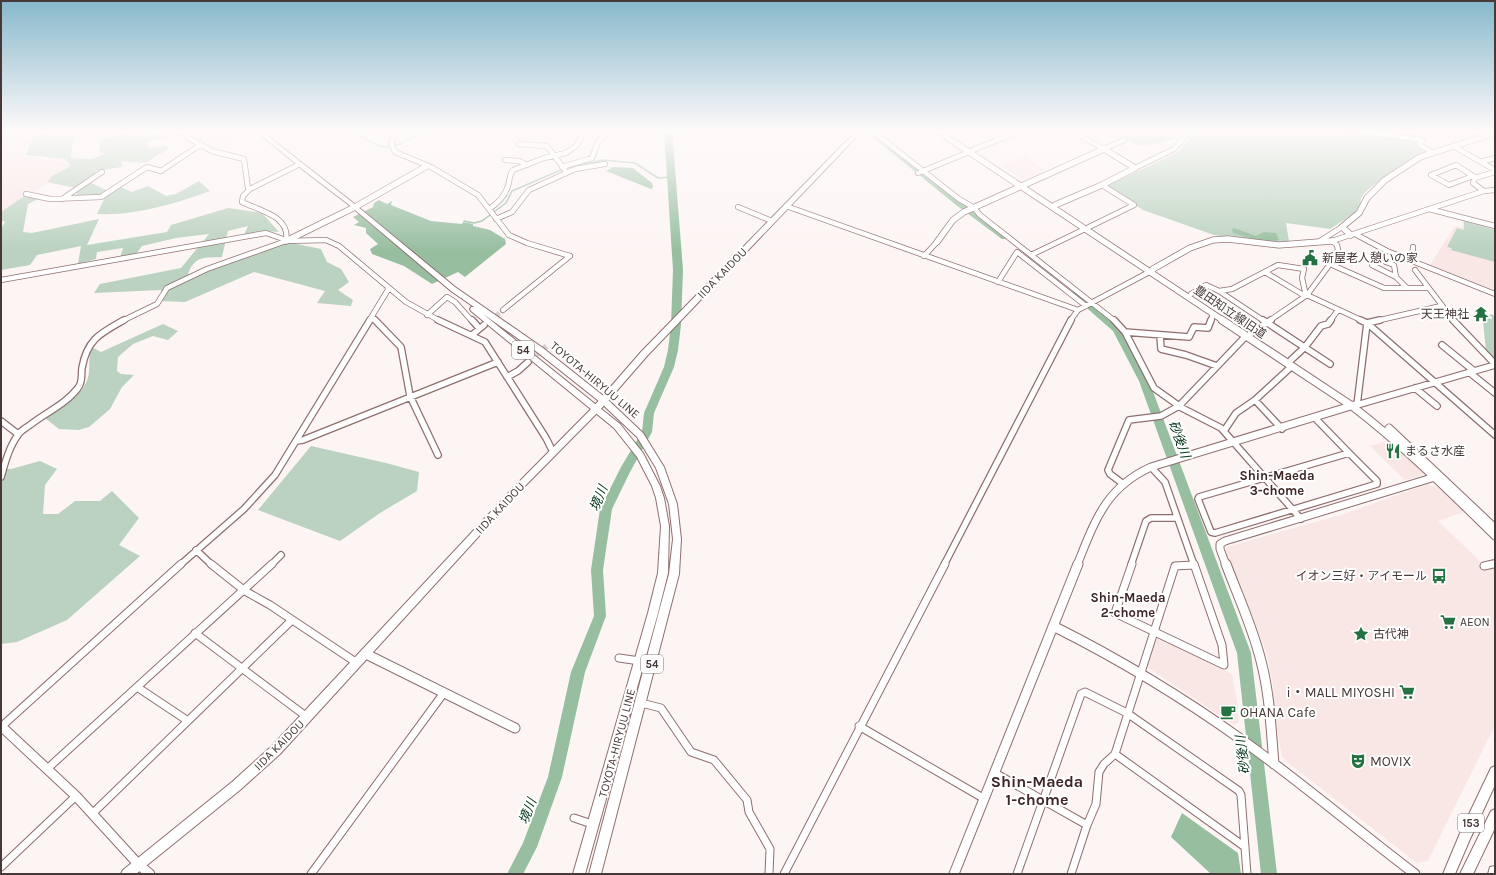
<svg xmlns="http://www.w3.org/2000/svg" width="1496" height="875" viewBox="0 0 1496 875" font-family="Karla,'Noto Sans JP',sans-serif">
<rect width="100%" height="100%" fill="#fcf5f4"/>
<path fill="#f9e7e6" d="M1 130H50L33 135 23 156 78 164 1 212Z
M177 130H247L249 131 211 150Z
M1025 156 1047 171 1024 181 1001 166Z
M1463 220 1495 229V293L1430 265 1455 226 1462 228Z
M1390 440 1423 471V475L1405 480 1370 446Z
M1428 484 1439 488 1464 512 1438 521 1482 563 1495 559V725L1428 861 1417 863 1287 762 1282 757 1273 708V685L1266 651 1226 552V548L1227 547 1344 514Z
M1159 638 1232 674 1237 701 1239 722 1234 725 1147 667 1155 639Z"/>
<path fill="#bad2bf" d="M48 130H77L76 137 73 140 71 158 92 159 104 154 99 152 101 140 133 130 134 138 172 131 175 134 171 137 147 142 148 148 164 146 170 148 145 163 121 161 122 167 97 171 87 181 106 190 121 187 132 192 148 186 166 196 176 194 199 181 210 191C174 204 135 216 97 214L105 197H77L76 188 47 182 52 176 71 166 65 159 26 155 33 135 47 133Z
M1111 130H1186C1181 140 1150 146 1139 145 1133 144 1117 133 1111 130Z
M1197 130H1344L1413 140 1417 142 1416 146 1427 151C1417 155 1368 187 1363 195 1360 199 1360 206 1358 211L1330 229 1286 223 1289 241 1264 242 1214 235 1143 210 1107 186 1178 152Z
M26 195 38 199 28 204 23 232 32 233 99 219 87 245 167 232 171 225 228 208 262 213 279 232 265 231 244 235 248 226 228 231 222 257C205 258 195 255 188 274L195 276 287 242 321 249 327 262 341 269 349 282 338 290 353 300 351 306 317 303 325 291 254 272 185 302 161 301V290L94 293 100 284 181 268 209 234 176 238 142 246 137 253 120 257 123 248 97 252 96 259 78 264 81 246 37 255 30 265 1 270V229L5 222 1 220V212Z
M1464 221 1495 230V262L1451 250 1452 248 1447 247 1457 228 1464 230Z
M1491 314 1495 316V361L1486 351 1483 321Z
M163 324 178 331 168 340 153 336 133 344 118 357 117 371 121 374 134 375 122 387 110 409 89 427 79 430 59 429 45 418C63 407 87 394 89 372 90 363 88 355 92 347L101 352Z
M311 446 386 463 419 472 417 491 380 513 340 541 258 510Z
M40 461 57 469 45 485 43 514H58L75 501H100L112 491 139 518 119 545 140 556 67 620 17 642 1 644V489L2 484 1 485V469H11Z"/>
<path fill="#96be9f" d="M613 167 633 168 652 183 653 187 651 189 606 171Z
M379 200 387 204 392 201 391 205 431 221 462 224 463 222 473 224V226L490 230 505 239 506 244 465 277 458 272 432 284 404 266 372 254 370 249 378 244 366 233V228L354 225 359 222 353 217 373 207 374 203Z
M1234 228 1256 236 1264 232 1276 233 1279 240C1269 243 1244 237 1233 233L1232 229Z
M1182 813 1238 853 1241 874H1211L1171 837Z"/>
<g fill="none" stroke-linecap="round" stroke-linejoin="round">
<path stroke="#96be9f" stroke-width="1.5" d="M343 130 356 134 377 145 385 147 400 144 426 130
M577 165 604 160 635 163 658 178 672 177
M464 221 474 223 482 221 506 203 512 191 563 169"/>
<path fill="#96be9f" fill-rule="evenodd" d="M664 130H672L683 270 681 325 678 350 674 367 654 413 652 432 630 472 612 509 603 570 606 616 585 672 562 777 537 847 523 874H507L523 843 548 777 571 672 594 616 591 570 600 509 621 467 642 432 644 413 664 367 668 350 671 325 673 270Z
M864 130H871L962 201 1008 235 1009 237 1008 239H1002L956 205Z
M1075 290 1078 291 1120 327 1149 381 1251 653 1277 874H1261L1237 653 1139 381 1113 331 1072 295 1070 293Z"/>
<path stroke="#d8cfce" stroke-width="4.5" stroke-dasharray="4.5 2" stroke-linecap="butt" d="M491 320 503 310"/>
<path stroke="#d8cfce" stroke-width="5.5" stroke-dasharray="5.5 2.5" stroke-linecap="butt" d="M530 360 548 345"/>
<defs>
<path id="minor-far2" d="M174 130 212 151 244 159 248 188 250 189 243 196 242 202C258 210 291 216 286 241
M390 130 394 136 391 143 395 152 431 167 478 195 509 235 527 243 570 256
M871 130 959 199 973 207 980 215 1115 321
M983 130 999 139
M1070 130 1104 149 1124 140
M1352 130 1422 140 1420 145 1432 152
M519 144 547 146 565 170
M1453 146 1495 170
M973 150 1023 130
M505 160 519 161 527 165
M1481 162 1495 158
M1456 165 1473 176 1449 185 1431 175Z
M562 167 592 158 598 142 610 130
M1135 168 1174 149 1191 130
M918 173 969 152
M1473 176 1475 178
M250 189 300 164
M1484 191 1473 183 1475 178 1495 172
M26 194 50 199 101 197 147 167 161 171 200 145
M62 199 102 172
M786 206 1078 310
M738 207 772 221
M489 209C498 203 505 196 508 186 510 180 509 175 513 170L544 158 566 153 577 145 585 130
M1429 209 1495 226
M496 219 512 212 529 190 575 169 605 164
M1089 227 1134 205 1102 185
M1355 234 1387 251 1495 294
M1320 241 1342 227
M1332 241 1484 191 1495 190
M1031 255 1085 229
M924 256 937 242
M1378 259 1394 265 1396 277 1372 265Z
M1412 261 1413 247
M1330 264 1384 288H1427
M1415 270 1454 321
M1265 272 1305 296
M1396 277 1407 288
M1 280 266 233 286 240
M998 282 1017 252 1086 306
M1219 291 1264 321
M1191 294 1206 285 1219 291 1232 289 1278 265 1304 269 1302 278 1306 296
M1307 295 1363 321
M503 310 570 256
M427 315 447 297 455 302 472 321
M372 317 376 321
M122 321 157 304 167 288 207 269 286 241 326 240 339 246 406 302 440 321
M369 321 389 288
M1070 321 1078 310 1153 270
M1211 321 1213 314
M1269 321 1307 295 1330 264 1338 250 1337 245 1332 241
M1330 321 1338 310
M1376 321 1441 306"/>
<path id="minor-far1" d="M375 320 401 347 410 396 438 455
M438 320 485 342 546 438 553 452
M472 320 479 328
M1114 320 1125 332 1154 388 1182 408 1221 428 1301 519
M1263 320 1330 364
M1360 320 1367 323 1495 435
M1453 320 1495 364
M1367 323 1357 405 1495 365
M1367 323 1380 320
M1125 332 1189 337 1194 327 1208 328 1211 320
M1250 334 1271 320
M472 335 484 325
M1160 335 1161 349 1186 355 1217 366
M1442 345 1474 371
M1291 360 1305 347 1321 326 1328 324 1331 320
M1469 372 1495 393
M507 377 518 371 528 362
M1415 388 1437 406
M1255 400 1282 429
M1315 418 1349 453
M1 421 18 434
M1224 431 1236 413 1255 400 1292 366
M296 441 303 440 498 362
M1349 453 1377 481V484L1215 533 1211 532 1198 499 1199 497Z
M1151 467 1165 482 1194 565
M1 477C5 463 9 447 18 435 20 431 26 428 30 425 45 413 66 404 78 388 83 382 81 375 82 368 87 339 101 333 124 320
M1122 483 1110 474 1108 470 1129 420 1161 416 1179 406 1246 336
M196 550 212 565
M180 565 244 509 275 475 370 320
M271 565 281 555
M944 565 1071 320
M1131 565 1146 521 1151 518H1177
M1489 565 1495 563"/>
<path id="minor" d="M211 564 245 591 270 605 357 663
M1132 564 1115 613 1224 665 1222 645 1194 564
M1484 566 1493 564
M195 633 307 717
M619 658 640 661
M137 687 188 721
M641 703 661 708 691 752 714 760 747 800 749 812 770 849 769 874
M859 726 983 798
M1 727 181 564
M1115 754 1245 847
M47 769 272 564
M995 773 1087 825
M93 813 292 620
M574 818 592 824
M1 867 76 796
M311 874 443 694
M784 874 945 564
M1017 874 1081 694 1085 692 1127 713 1239 791 1241 795 1247 874
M1071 874 1087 825 1096 804 1099 772 1104 764 1115 754 1175 566 1193 565"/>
<path id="tertiary-far2" d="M936 130 1224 321
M1055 205 1102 185 1135 168
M1351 235 1342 227 1359 213 1367 198 1385 180 1420 157 1495 133
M286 241 355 207 427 166
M937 242 953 220 964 212 1104 149 1135 168
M1153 269 1190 248 1213 240 1228 239 1279 245 1332 241"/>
<path id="tertiary-far1" d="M1222 320 1352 406C1403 445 1449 491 1495 536
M1389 428 1495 528
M1077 565C1095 521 1105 488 1151 467L1354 405
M1226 565 1220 549V544L1225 541 1435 477"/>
<path id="tertiary" d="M1226 564C1238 596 1253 628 1261 661 1270 695 1271 730 1274 764
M1053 626C1119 659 1182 697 1242 740 1302 783 1357 830 1415 874
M366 654 515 728
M1 726 76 796 139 865 150 874
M954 874 1078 564"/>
<path id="secondary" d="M857 130H863L647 356 600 410 522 489 280 754 240 790 136 874H121L123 870 232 782 272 746 516 485 594 406 641 352Z"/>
<path id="primary" d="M255 130H260L352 202 455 287 543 348 606 398 643 433 664 467 677 504 681 539 679 574 601 874H589L669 574 673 539 669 504 656 468 637 437 600 402 537 352 483 314 620 424 643 453 660 486 664 498 669 526 668 573 658 613 585 874H573L648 613 658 573 661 526 656 498 652 486 637 457 614 428 471 311 470 309 471 307H474L451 291 348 204 306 172Z"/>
<path id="trunk" d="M1495 766V785L1470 839 1455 874H1443L1461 831 1491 768Z
M1495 809V828L1473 874H1460L1491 811Z
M1495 866V874H1488L1490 867Z"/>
</defs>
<use href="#minor-far2" stroke="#8e6f6e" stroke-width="6"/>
<use href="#minor-far1" stroke="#8e6f6e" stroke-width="8"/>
<use href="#minor" stroke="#8e6f6e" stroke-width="9"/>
<use href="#tertiary-far2" stroke="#8e6f6e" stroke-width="7"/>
<use href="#tertiary-far1" stroke="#8e6f6e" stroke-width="9"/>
<use href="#tertiary" stroke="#8e6f6e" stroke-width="11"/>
<use href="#secondary" stroke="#8e6f6e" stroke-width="2"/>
<use href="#primary" stroke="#8e6f6e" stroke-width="2"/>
<use href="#trunk" stroke="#8e6f6e" stroke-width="2"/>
<use href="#minor-far2" stroke="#fff" stroke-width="4.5"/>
<use href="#minor-far1" stroke="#fff" stroke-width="5.5"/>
<use href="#minor" stroke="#fff" stroke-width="7"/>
<use href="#tertiary-far2" stroke="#fff" stroke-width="5.5"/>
<use href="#tertiary-far1" stroke="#fff" stroke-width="7"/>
<use href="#tertiary" stroke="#fff" stroke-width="9"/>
<use href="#secondary" fill="#fff" fill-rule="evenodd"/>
<use href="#primary" fill="#fff" fill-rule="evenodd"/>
<use href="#trunk" fill="#fff" fill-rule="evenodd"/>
</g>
<linearGradient id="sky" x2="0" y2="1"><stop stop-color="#87b8cb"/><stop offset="0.52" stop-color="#fefafa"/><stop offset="1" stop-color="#fefafa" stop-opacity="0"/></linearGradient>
<rect width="1496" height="252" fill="url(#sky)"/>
<defs>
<symbol id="civic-bare" viewBox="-9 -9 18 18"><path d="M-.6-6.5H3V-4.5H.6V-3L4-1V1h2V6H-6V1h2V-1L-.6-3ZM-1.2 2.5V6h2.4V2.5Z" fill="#247141" stroke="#fff" stroke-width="2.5" paint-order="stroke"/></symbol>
<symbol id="temple-bare" viewBox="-9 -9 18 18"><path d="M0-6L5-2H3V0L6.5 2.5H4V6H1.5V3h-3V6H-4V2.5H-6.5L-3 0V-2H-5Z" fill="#247141" stroke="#fff" stroke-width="2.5" paint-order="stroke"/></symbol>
<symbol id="restaurant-bare" viewBox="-9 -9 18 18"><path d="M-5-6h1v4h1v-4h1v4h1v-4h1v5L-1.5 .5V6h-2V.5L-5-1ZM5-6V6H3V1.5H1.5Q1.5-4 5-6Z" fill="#247141" stroke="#fff" stroke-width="2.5" paint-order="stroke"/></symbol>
<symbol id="bus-bare" viewBox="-9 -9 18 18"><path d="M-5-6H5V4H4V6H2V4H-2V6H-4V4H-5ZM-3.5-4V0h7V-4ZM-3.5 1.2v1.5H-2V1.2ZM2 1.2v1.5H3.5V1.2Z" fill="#247141" stroke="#fff" stroke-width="2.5" paint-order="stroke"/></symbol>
<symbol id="supermarket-bare" viewBox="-9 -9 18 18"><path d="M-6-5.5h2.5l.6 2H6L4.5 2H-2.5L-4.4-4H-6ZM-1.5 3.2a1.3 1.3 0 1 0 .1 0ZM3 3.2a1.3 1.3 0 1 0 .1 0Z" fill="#247141" stroke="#fff" stroke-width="2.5" paint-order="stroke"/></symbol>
<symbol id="sight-bare" viewBox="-9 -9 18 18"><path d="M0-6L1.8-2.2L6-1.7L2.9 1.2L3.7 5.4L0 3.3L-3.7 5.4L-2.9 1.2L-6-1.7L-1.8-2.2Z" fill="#247141" stroke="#fff" stroke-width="2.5" paint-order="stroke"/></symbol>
<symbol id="cafe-bare" viewBox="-9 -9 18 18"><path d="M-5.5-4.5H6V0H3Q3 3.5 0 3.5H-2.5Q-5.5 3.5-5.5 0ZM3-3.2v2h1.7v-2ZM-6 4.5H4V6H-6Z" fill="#247141" stroke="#fff" stroke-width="2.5" paint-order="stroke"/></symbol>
<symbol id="theatre-bare" viewBox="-9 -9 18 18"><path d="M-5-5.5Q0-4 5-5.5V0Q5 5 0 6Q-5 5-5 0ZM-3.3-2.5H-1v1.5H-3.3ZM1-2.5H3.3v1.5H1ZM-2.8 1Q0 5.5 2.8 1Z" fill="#247141" stroke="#fff" stroke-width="2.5" paint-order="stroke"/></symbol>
</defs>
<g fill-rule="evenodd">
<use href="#civic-bare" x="1299" y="247" width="22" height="22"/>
<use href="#temple-bare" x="1470" y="303" width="22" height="22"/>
<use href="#restaurant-bare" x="1382" y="440" width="22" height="22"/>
<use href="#bus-bare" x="1428" y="565" width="22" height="22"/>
<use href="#supermarket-bare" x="1437" y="611" width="22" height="22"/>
<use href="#sight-bare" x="1350" y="623" width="22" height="22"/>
<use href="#supermarket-bare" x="1396" y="681" width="22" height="22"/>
<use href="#cafe-bare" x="1217" y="701" width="22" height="22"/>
<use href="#theatre-bare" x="1347" y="750" width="22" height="22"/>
</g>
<g text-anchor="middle" stroke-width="4" stroke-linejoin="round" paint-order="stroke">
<g fill="#fff" stroke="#7e7474" stroke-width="1">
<rect x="512" y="341" width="22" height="18" rx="3"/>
<rect x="641" y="655" width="22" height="18" rx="3"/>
<rect x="1458" y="814" width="26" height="18" rx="3"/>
</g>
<g font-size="11" font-weight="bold" fill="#473938">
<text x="523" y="354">54</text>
<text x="652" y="668">54</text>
<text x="1471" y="827">153</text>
</g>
<g font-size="12" fill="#473938" stroke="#fff" text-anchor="start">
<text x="1322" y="262">新屋老人憩いの家</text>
<text x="1469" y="318" text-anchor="end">天王神社</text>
<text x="1405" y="455">まるさ水産</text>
<text x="1427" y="580" text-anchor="end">イオン三好・アイモール</text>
<text x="1460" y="626">AEON</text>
<text x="1373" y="638">古代神</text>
</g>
<g font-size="12" fill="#473938" stroke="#fff">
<text transform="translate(722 273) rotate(-46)" y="4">IIDA KAIDOU</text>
<text transform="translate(1230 312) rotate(34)" y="4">豊田知立線旧道</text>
<text transform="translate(595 380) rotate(40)" y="4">TOYOTA-HIRYUU LINE</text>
<text transform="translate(500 508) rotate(-47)" y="4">IIDA KAIDOU</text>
<text transform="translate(617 743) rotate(-75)" y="4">TOYOTA-HIRYUU LINE</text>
<text transform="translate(279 745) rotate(-45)" y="4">IIDA KAIDOU</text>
</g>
<g font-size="13" font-style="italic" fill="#013316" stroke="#fff">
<text transform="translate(1180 439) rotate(70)" y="5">砂後川</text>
<text transform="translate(598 498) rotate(-68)" y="5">境川</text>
<text transform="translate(1242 755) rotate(-97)" y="5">砂後川</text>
<text transform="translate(527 811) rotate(-69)" y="5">境川</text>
</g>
<g font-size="13" font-weight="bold" fill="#3f2525" stroke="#fff">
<text x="1277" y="480">Shin-Maeda<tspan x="1277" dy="15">3-chome</tspan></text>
<text x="1128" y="602">Shin-Maeda<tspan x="1128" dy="15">2-chome</tspan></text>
</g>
<g font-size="14" fill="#473938" stroke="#fff" text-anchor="start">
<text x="1395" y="697" text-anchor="end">i・MALL MIYOSHI</text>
<text x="1240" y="717">OHANA Cafe</text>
<text x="1370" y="766">MOVIX</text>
</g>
<g font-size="16" font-weight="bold" fill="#3f2525" stroke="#fff">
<text x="1037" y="787">Shin-Maeda<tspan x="1037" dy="18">1-chome</tspan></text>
</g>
</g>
<rect width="1496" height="875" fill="none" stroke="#473938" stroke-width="4"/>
</svg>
